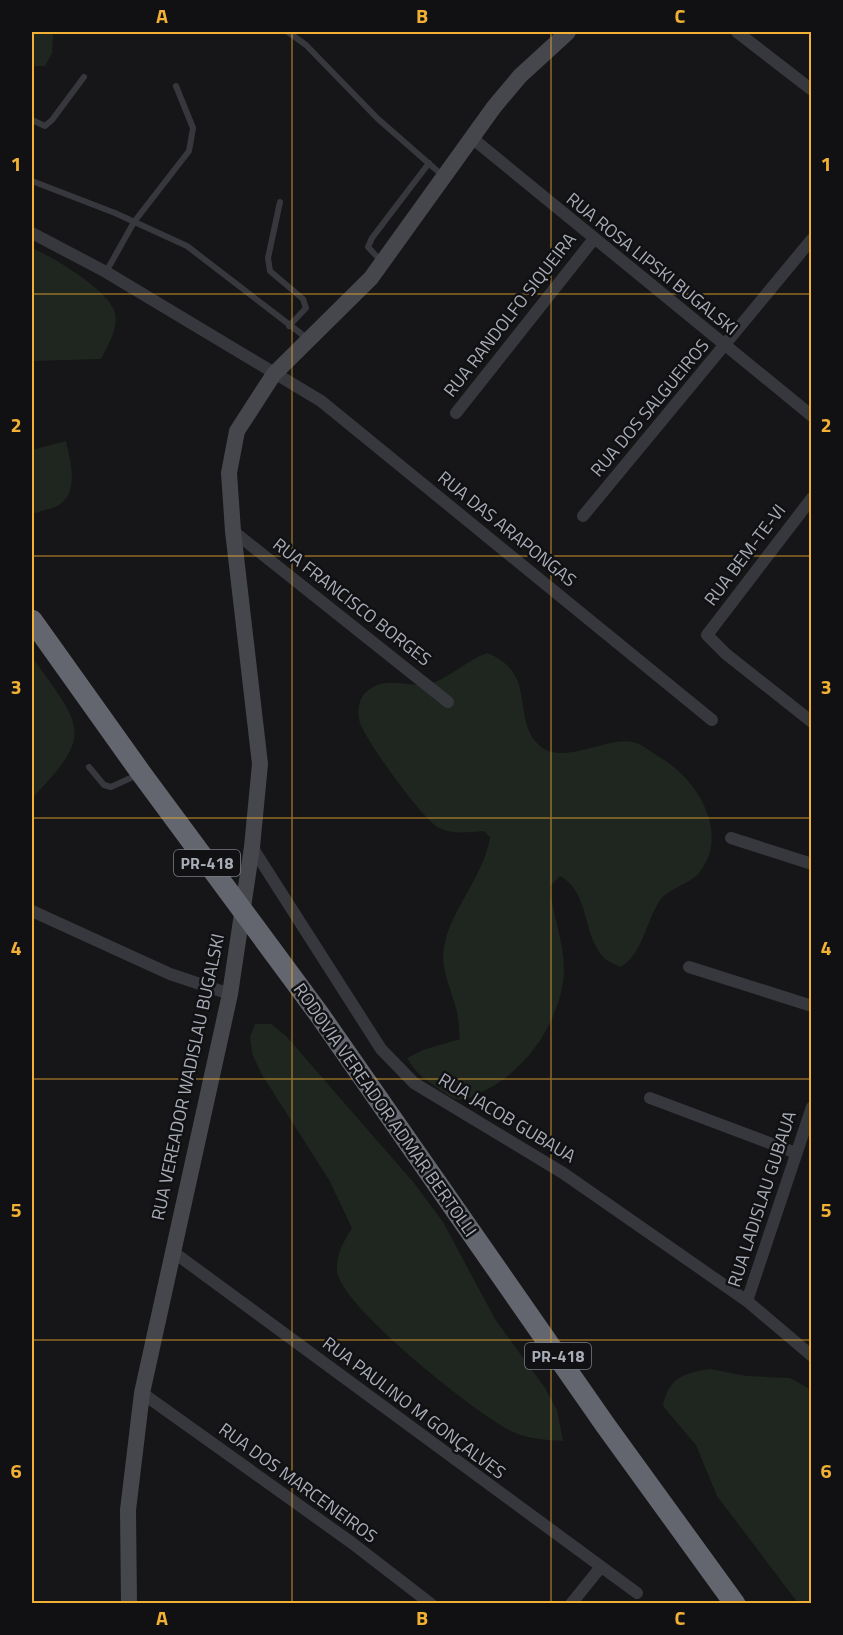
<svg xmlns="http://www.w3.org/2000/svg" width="843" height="1635" viewBox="0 0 843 1635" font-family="'Titillium Web',sans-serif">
<rect width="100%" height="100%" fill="#161618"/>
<path fill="#1e261f" d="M32 32H53L52 53 45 66H32Z
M32 248C53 257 105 288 114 310 120 327 108 345 101 359L32 361Z
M66 441C70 460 80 492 59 505 52 509 40 511 32 514V450Z
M487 653C539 673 510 720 540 746 562 766 608 736 633 742 642 744 653 753 661 758 697 779 731 834 699 873 689 885 667 888 659 902 645 924 643 953 621 967 615 964 608 962 604 958 582 935 590 892 560 876L550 886C552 918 568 950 563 982 556 1028 524 1072 482 1092 474 1096 466 1101 456 1099 449 1097 442 1091 436 1087 424 1079 415 1072 407 1058L423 1050 460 1039C459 1030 459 1021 457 1012 452 991 440 969 444 948 449 911 484 877 490 837L484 831C469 832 454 835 439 828 423 820 366 741 360 723 357 713 358 700 365 693 386 672 411 691 435 682 453 675 467 660 487 653Z
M32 657C81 726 96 733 32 798Z
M255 1024H271L286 1036 414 1183 443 1222 495 1319 545 1388 557 1410 563 1441C546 1440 529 1439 513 1432 480 1417 338 1305 337 1270 336 1254 344 1241 352 1228L329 1180 261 1073 252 1053 250 1037Z
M710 1369 746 1376 790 1378 808 1388 812 1398 811 1603H798L717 1496 696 1445 663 1406C668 1378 684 1373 710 1369Z"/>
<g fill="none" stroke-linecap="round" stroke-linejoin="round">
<path stroke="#37383d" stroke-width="6" d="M288 32 306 45 377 118 442 175
M32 120 45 126 52 120 84 77
M32 181 115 213 187 246 308 339
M280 202 268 258 270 271 303 299 306 308 289 326
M382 262 368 247 372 238 429 163
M106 272 134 222 189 151 193 128 176 86
M89 767 104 785 111 787 137 775"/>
<path stroke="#37383d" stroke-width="12" d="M737 32 812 90
M472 138 812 416
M32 233 106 272 321 401 712 720
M456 413 593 240
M812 498 707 635 726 654 812 722
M583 516 812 239
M233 531 448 702
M731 838 812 864
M252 847 381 1049 414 1083 563 1173 747 1301 812 1356
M32 911 170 974 230 994
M689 967 812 1006
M650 1098 796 1153
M172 1251 637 1593
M747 1301 812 1107
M142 1393 352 1543 431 1604
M571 1604 600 1568"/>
<path stroke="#45474d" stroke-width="16" d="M129 1604 128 1510 142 1393 230 994 252 847 260 764 233 531 229 473 237 431 274 374 371 278 494 107 520 76 568 32"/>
<path stroke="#63666e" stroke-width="21" d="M32 620 141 773 319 1014 606 1426 735 1604"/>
</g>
<path fill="none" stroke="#f2b134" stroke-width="1.5" stroke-opacity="0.55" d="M292 32V1604M551 32V1604M32 294H812M32 556H812M32 818H812M32 1079H812M32 1340H812"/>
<g text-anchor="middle" stroke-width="5" stroke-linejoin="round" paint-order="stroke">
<g fill="#111113" stroke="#7b7e86" stroke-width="1.5">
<rect x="174" y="850" width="66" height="26" rx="4.5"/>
<rect x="525" y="1343" width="66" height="26" rx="4.5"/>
</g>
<g font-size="16" font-weight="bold" fill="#a8adb8">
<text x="207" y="869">PR-418</text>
<text x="558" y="1362">PR-418</text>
</g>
<g font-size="18" fill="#a8adb8" stroke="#111113">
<text transform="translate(652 264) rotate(39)" y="6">RUA ROSA LIPSKI BUGALSKI</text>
<text transform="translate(510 315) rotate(-52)" y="6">RUA RANDOLFO SIQUEIRA</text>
<text transform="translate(650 408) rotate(-50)" y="6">RUA DOS SALGUEIROS</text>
<text transform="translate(507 529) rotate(39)" y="6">RUA DAS ARAPONGAS</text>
<text transform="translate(745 555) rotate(-53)" y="6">RUA BEM-TE-VI</text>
<text transform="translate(352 602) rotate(38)" y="6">RUA FRANCISCO BORGES</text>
<text transform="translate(188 1077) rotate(-78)" y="6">RUA VEREADOR WADISLAU BUGALSKI</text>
<text transform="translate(385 1110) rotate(55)" y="6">RODOVIA VEREADOR ADMAR BERTOLLI</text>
<text transform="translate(507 1118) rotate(31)" y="6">RUA JACOB GUBAUA</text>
<text transform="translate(762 1199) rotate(-72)" y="6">RUA LADISLAU GUBAUA</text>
<text transform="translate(414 1408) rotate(37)" y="6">RUA PAULINO M GONÇALVES</text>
<text transform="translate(298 1483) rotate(36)" y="6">RUA DOS MARCENEIROS</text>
</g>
</g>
<rect width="843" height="1635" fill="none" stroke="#111113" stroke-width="66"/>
<rect x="33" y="33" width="777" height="1569" fill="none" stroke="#f2b134" stroke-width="2"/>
<g font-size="20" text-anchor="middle" font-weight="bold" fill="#f2b134">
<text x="162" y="23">A</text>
<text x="422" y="23">B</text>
<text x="680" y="23">C</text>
<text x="16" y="171">1</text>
<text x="826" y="171">1</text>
<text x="16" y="432">2</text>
<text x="826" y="432">2</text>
<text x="16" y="694">3</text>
<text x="826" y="694">3</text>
<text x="16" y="955">4</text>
<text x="826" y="955">4</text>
<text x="16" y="1217">5</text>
<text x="826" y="1217">5</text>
<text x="16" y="1478">6</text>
<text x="826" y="1478">6</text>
<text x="162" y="1625">A</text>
<text x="422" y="1625">B</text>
<text x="680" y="1625">C</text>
</g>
</svg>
